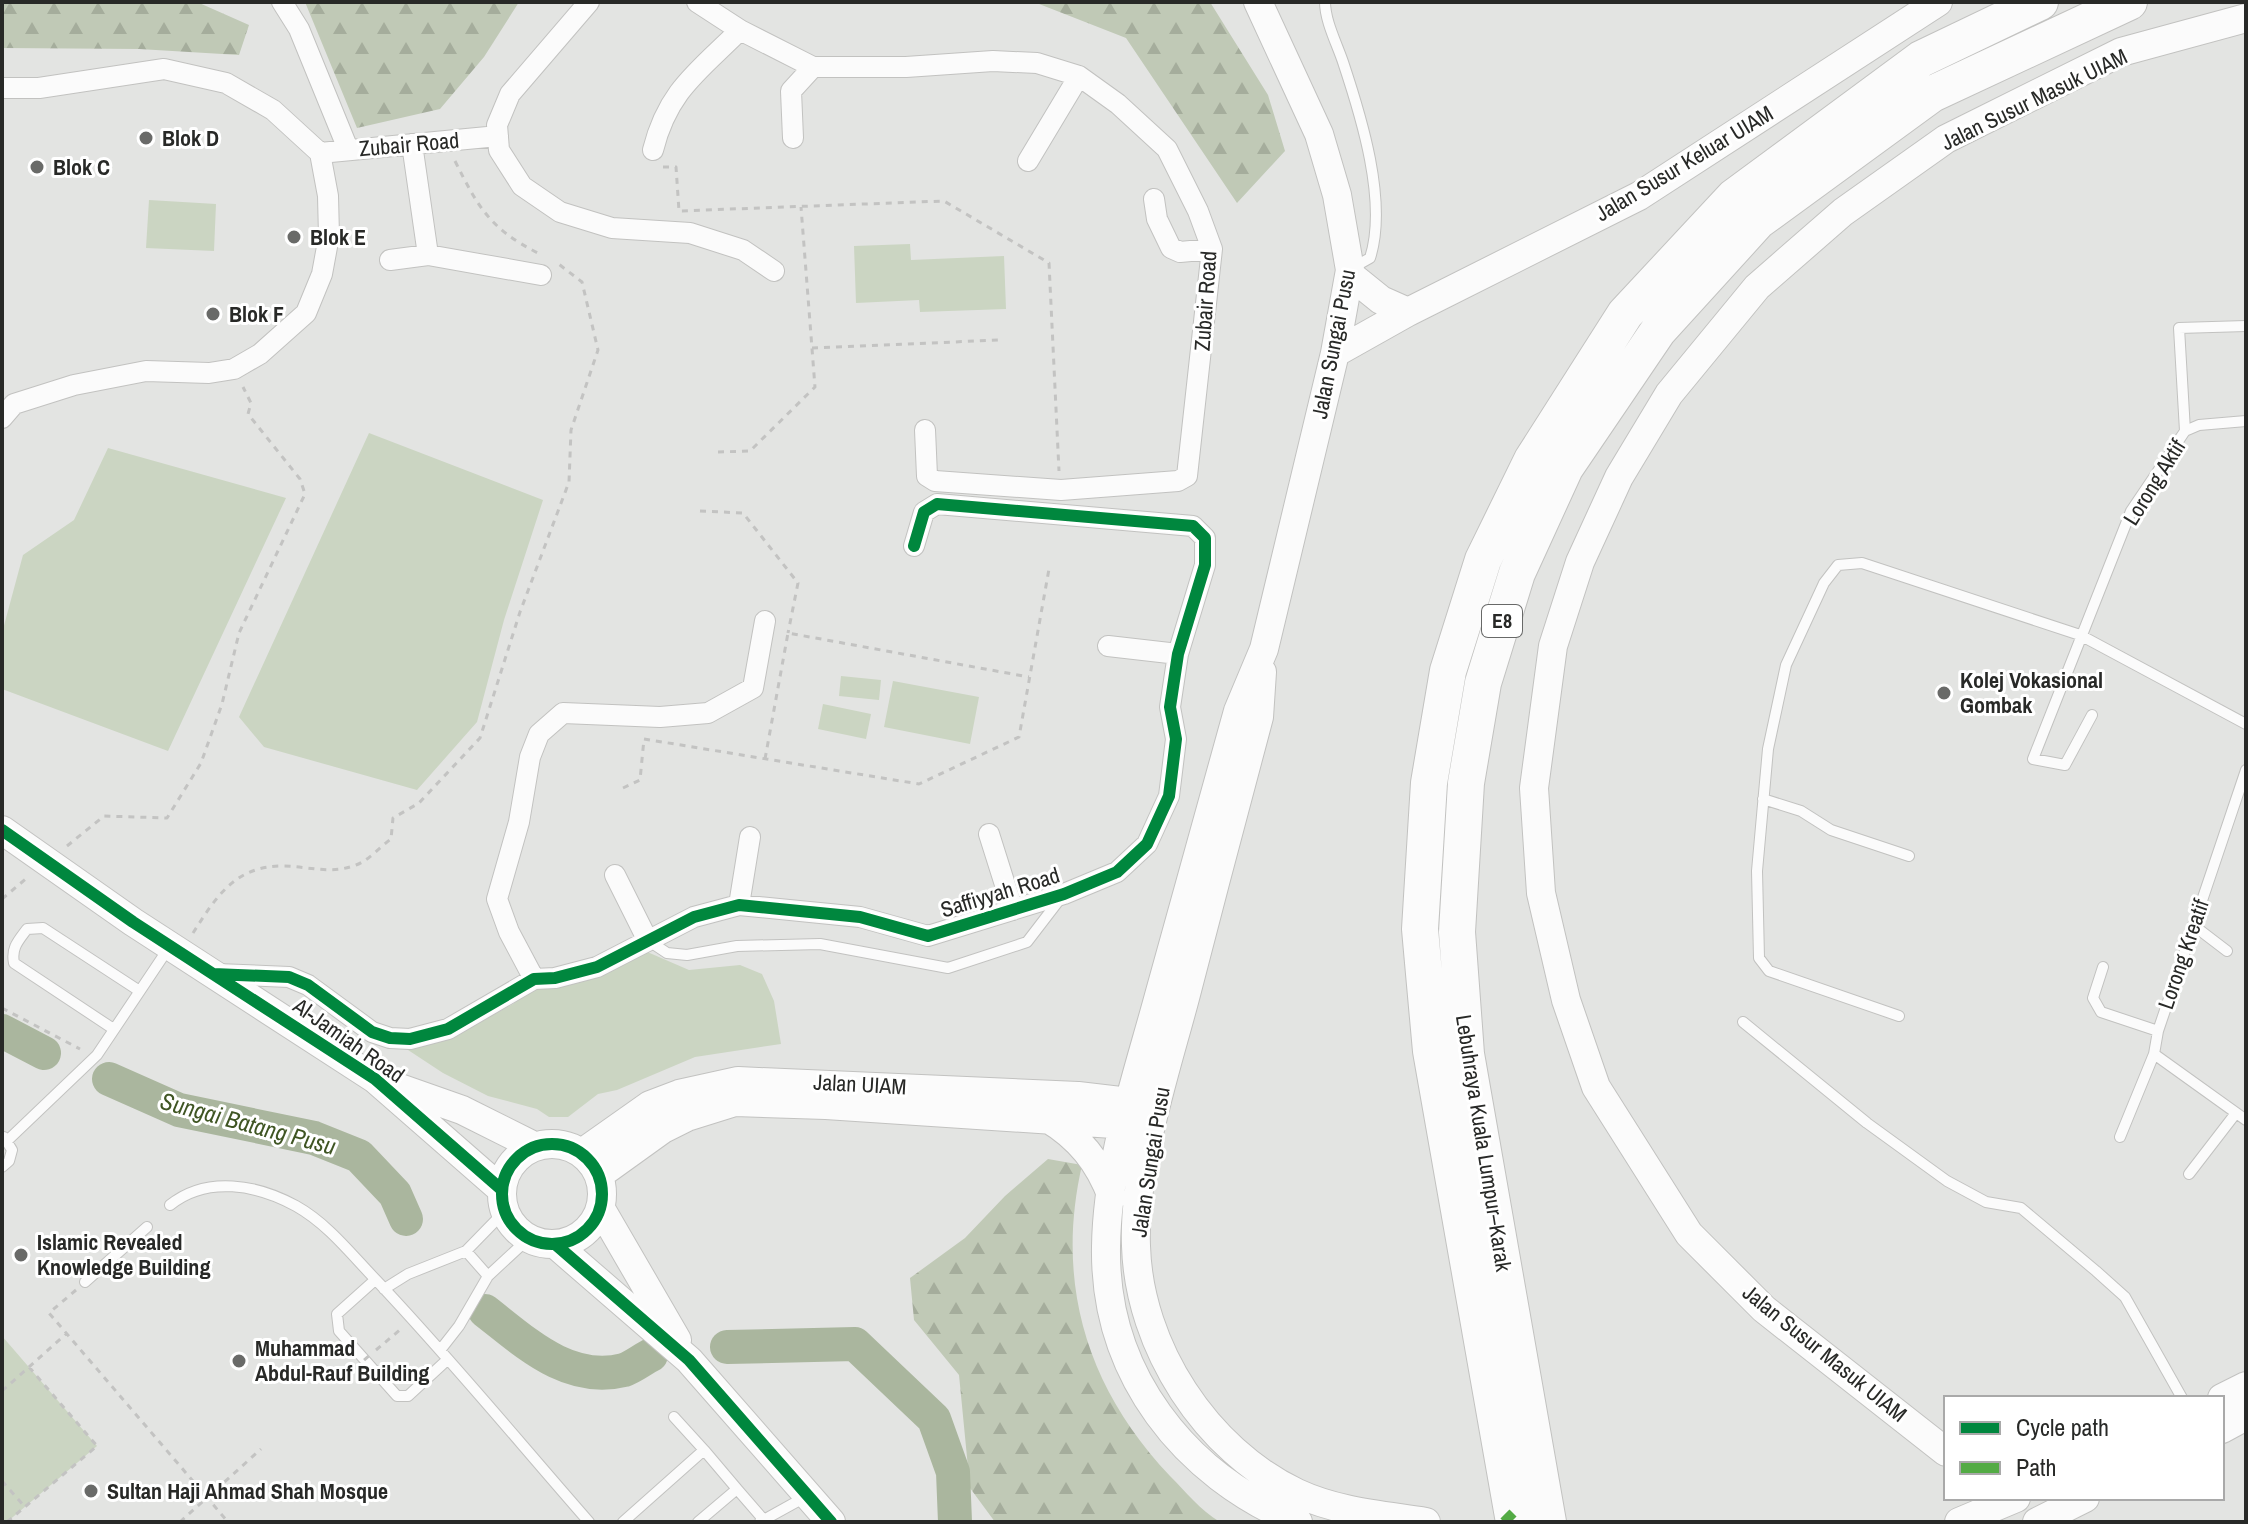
<svg xmlns="http://www.w3.org/2000/svg" width="2248" height="1524" viewBox="0 0 2248 1524" font-family="'Archivo Narrow',sans-serif">
<defs>
<pattern id="forest-firs" width="22" height="20" patternUnits="userSpaceOnUse" patternTransform="scale(2)"><rect width="22" height="20" fill="#c0c9b6"/><path d="M5 1l3.5 6h-7zM16 11l3.5 6h-7z" fill="#a5ad9c"/></pattern>
</defs>
<rect width="100%" height="100%" fill="#e3e4e2"/>
<path fill="#cbd5c2" d="M149 200 216 204 214 251 146 248Z
M910 244 911 260 1004 256 1006 309 920 312 919 300 856 303 854 246Z
M369 433 543 500 504 620 477 722 417 790 264 747 239 717Z
M108 448 286 498 168 751 2 689V633L23 555 74 520Z
M841 676 881 680 879 700 839 696Z
M893 681 979 697 970 744 884 727Z
M823 704 871 714 866 739 818 729Z
M645 951 689 970 740 965 762 974 774 1001 781 1044 695 1057 617 1090 598 1094 568 1117H549L537 1109 488 1096 443 1073 405 1048 447 1040 513 1004 535 986Z
M2 1336 97 1446 7 1522H2Z"/>
<path fill="url(#forest-firs)" d="M2 2H197L249 25 239 55 139 49 2 48Z
M305 2H519L484 57 440 109 357 128Z
M1034 2H1210L1268 95 1285 151 1237 203 1126 38Z
M1048 1159 1082 1165C1055 1284 1087 1388 1170 1476 1186 1492 1200 1510 1220 1522H995L970 1488 959 1375 914 1320 910 1278 965 1238 1005 1196Z"/>
<g fill="none" stroke-linecap="round" stroke-linejoin="round">
<path stroke="#aab69e" stroke-width="34" d="M2 1031 44 1053
M109 1079 179 1110 314 1138 359 1156 395 1194 406 1219
M485 1311C525 1342 568 1384 624 1370 633 1367 643 1359 651 1355
M727 1347 855 1344 934 1419 953 1472 955 1522"/>
<defs>
<path id="lane" d="M1325 2C1325 21 1337 44 1343 62 1361 116 1388 202 1370 258L1354 267
M2185 431 2179 328 2246 326
M2092 715 2065 765 2033 759 2131 511 2185 431 2199 425 2246 421
M1763 799 1801 811 1831 830 1909 856
M2193 925 2227 951
M649 941 667 953 687 955 737 946 820 944 948 968 1027 942 1060 899
M2103 967 2093 998 2101 1012 2158 1031
M1899 1016 1769 971 1759 958 1757 871 1768 749 1786 665 1824 583 1838 565 1862 563 2080 635 2246 724
M1743 1022 1867 1123 1947 1181 1986 1202 2021 1208 2096 1271 2125 1297 2182 1398
M112 1028 14 963C11 948 18 941 27 929L43 928 138 990
M2154 1054 2246 1120
M2120 1137 2154 1054 2158 1031 2246 770
M8 1140 97 1055 170 946
M2 1167 9 1161 12 1150 4 1137
M2189 1174 2236 1113
M170 1205C207 1175 258 1185 296 1206 328 1224 351 1254 376 1280 450 1358 518 1441 589 1522
M466 1251 488 1276
M375 1280 337 1314 339 1331 397 1396H408L447 1360
M85 1282 147 1227
M384 1289 408 1274 466 1251 505 1211
M441 1349 459 1326 488 1276 529 1238
M674 1417 704 1450
M737 1489 763 1519
M623 1522 704 1450 737 1489 698 1522
M760 1522 807 1496"/>
<path id="street" d="M282 2 299 29 348 149
M589 2 510 94 497 125 499 150 522 186 560 212 612 228 690 233 743 250 774 271
M697 2 740 30 813 67H906L993 61 1037 63 1079 76 1118 104 1167 149 1198 211 1212 249 1187 476 1178 481 1061 490 935 481 927 476 925 430
M2 88H39L164 69 226 83 273 110 320 153 328 196 329 236 322 274 306 313 260 354 234 369 209 373 146 371 74 385 14 404 2 418
M793 138 791 91 813 67
M412 144 428 255
M653 150C668 90 699 71 740 30
M320 153 498 136
M1028 161 1079 76
M1154 199 1157 219 1171 248 1180 252 1212 249
M390 260 428 255 541 275
M1108 646 1178 654
M989 834 1013 910
M615 875 648 941
M739 905 750 837
M217 974 289 977 308 985 372 1032 390 1038 410 1039 448 1029 534 979 555 978 597 967 694 917 739 905 860 917 928 936 1064 894 1117 872 1147 844 1169 796 1176 739 1170 707 1178 654 1205 565V538L1193 526 937 504 924 512 914 546
M534 979 509 932 497 899 519 822 530 757 539 734 563 713 660 717 708 713 753 688 765 621"/>
<path id="secondary" d="M1258 2 1319 134 1337 195 1350 270 1335 353 1264 649 1238 711C1212 805 1186 898 1160 992 1138 1074 1107 1161 1106 1247 1104 1374 1184 1475 1298 1522
M1350 275 1381 300 1408 312
M1335 353 1408 312 1639 196 1938 2
M1262 672 1259 717C1234 811 1209 904 1185 998 1165 1073 1133 1169 1136 1246 1139 1347 1206 1450 1297 1493 1338 1512 1382 1515 1426 1522
M2 830 133 922 375 1079 502 1190
M391 1085 462 1110 534 1146
M1047 1118C1079 1137 1099 1162 1112 1197
M502 1194a50 50 0 1 1 100 0a50 50 0 1 1-100 0Z
M582 1153 650 1105 679 1094 738 1081 1078 1096 1146 1104
M599 1175 663 1129 687 1117 735 1102 826 1105 1143 1126
M601 1209 677 1340
M555 1244 689 1360 831 1522
M2222 1398 2246 1386
M2222 1429 2246 1416
M1946 1452 1764 1309 1689 1234 1596 1087 1566 1000 1541 893 1534 788 1553 646 1580 562 1619 477 1669 394 1757 287 1843 212 1946 139 2121 52 2246 18
M1959 1522 2016 1498
M2037 1522 2085 1498"/>
<path id="highway" d="M1514 1522 1431 1051 1420 929 1429 783 1448 671 1483 560 1532 460 1625 314 1734 197 1921 59 2040 2
M1548 1522 1466 1054 1457 932 1466 783 1483 683 1517 573 1565 468 1658 331 1758 221 1932 94 2129 2"/>
</defs>
<use href="#lane" stroke="#c2c2c0" stroke-width="12"/>
<use href="#street" stroke="#c2c2c0" stroke-width="22"/>
<use href="#secondary" stroke="#c2c2c0" stroke-width="30"/>
<use href="#highway" stroke="#c2c2c0" stroke-width="38"/>
<path stroke="#c3c3c2" stroke-width="3" stroke-dasharray="6 6" stroke-linecap="butt" d="M455 161C478 207 490 229 538 253
M663 167H676L679 211 944 201 1049 263 1059 471
M812 348 1000 340
M718 452 750 451 815 387 801 207
M700 511 743 513 798 583 788 633
M765 759 788 633 1029 677
M623 788 640 780 644 739 919 784 1019 737 1049 569
M67 846 104 816 167 818 201 763 222 704 239 633 305 494 300 479 248 414 251 403 243 387
M2 899 28 877
M193 933C216 897 235 866 282 866 308 866 330 875 356 865 368 861 380 847 391 839L393 818 419 803 480 738 520 612 569 482 571 430 598 350 582 282 556 262
M2 1008 80 1049
M76 1290 49 1313 228 1522
M376 1350 401 1329
M345 1378 355 1368
M2 1391 67 1333
M2 1481 25 1507
M7 1522 97 1446 29 1367
M180 1522 261 1449"/>
<use href="#lane" stroke="#fbfbfb" stroke-width="10"/>
<use href="#street" stroke="#fbfbfb" stroke-width="20"/>
<use href="#secondary" stroke="#fbfbfb" stroke-width="28"/>
<use href="#highway" stroke="#fbfbfb" stroke-width="36"/>
<path stroke="#c3c3c2" stroke-width="3" stroke-dasharray="6 6" stroke-linecap="butt" d="M355 1368 370 1355"/>
<path stroke="#53ab44" stroke-width="10" stroke-dasharray="20 10" stroke-linecap="butt" d="M1504 1522 1513 1513"/>
<defs>
<path id="cycleway" d="M2 830 133 922 375 1079 502 1190
M213 974 289 977 308 985 372 1032 390 1038 410 1039 448 1029 534 979 555 978 597 967 694 917 739 905 860 917 928 936 1064 894 1117 872 1147 844 1169 796 1176 739 1170 707 1178 654 1205 565V538L1193 526 937 504 924 512 914 546
M502 1194a50 50 0 1 1 100 0a50 50 0 1 1-100 0Z
M555 1244 689 1360 831 1522"/>
</defs>
<use href="#cycleway" stroke="#fff" stroke-width="17"/>
<use href="#cycleway" stroke="#00873e" stroke-width="12"/>
</g>
<g fill="#696a68" stroke="#fff" stroke-width="3">
<circle cx="146" cy="138" r="8"/>
<circle cx="37" cy="167" r="8"/>
<circle cx="294" cy="237" r="8"/>
<circle cx="213" cy="314" r="8"/>
<circle cx="1944" cy="693" r="8"/>
<circle cx="21" cy="1255" r="8"/>
<circle cx="239" cy="1361" r="8"/>
<circle cx="91" cy="1491" r="8"/>
</g>
<g text-anchor="middle" stroke-width="6" stroke-linejoin="round" paint-order="stroke">
<rect fill="#fff" stroke="#686968" stroke-width="2" x="1482" y="605" width="40" height="32" rx="6"/>
<g font-size="20" font-weight="bold" fill="#282927">
<text x="1502" y="628">E8</text>
</g>
<g font-size="22" fill="#282927" stroke="#fff">
<text transform="translate(2034 99) rotate(-26)" y="8">Jalan Susur Masuk UIAM</text>
<text transform="translate(409 144) rotate(-5)" y="8">Zubair Road</text>
<text transform="translate(1684 163) rotate(-31)" y="8">Jalan Susur Keluar UIAM</text>
<text transform="translate(1205 301) rotate(-86)" y="8">Zubair Road</text>
<text transform="translate(1333 344) rotate(-79)" y="8">Jalan Sungai Pusu</text>
<text transform="translate(2154 482) rotate(-58)" y="8">Lorong Aktif</text>
<text transform="translate(1000 892) rotate(-17)" y="8">Saffiyyah Road</text>
<text transform="translate(2183 954) rotate(-71)" y="8">Lorong Kreatif</text>
<text transform="translate(349 1040) rotate(35)" y="8">Al-Jamiah Road</text>
<text transform="translate(860 1084) rotate(3)" y="8">Jalan UIAM</text>
<text transform="translate(1484 1143) rotate(81)" y="8">Lebuhraya Kuala Lumpur–Karak</text>
<text transform="translate(1150 1162) rotate(-81)" y="8">Jalan Sungai Pusu</text>
<text transform="translate(1825 1353) rotate(39)" y="8">Jalan Susur Masuk UIAM</text>
</g>
<g font-size="22" font-weight="bold" fill="#282927" stroke="#fff" text-anchor="start">
<text x="162" y="146">Blok D</text>
<text x="53" y="175">Blok C</text>
<text x="310" y="245">Blok E</text>
<text x="229" y="322">Blok F</text>
<text x="1960" y="688">Kolej Vokasional<tspan x="1960" dy="25">Gombak</tspan></text>
<text x="37" y="1250">Islamic Revealed<tspan x="37" dy="25">Knowledge Building</tspan></text>
<text x="255" y="1356">Muhammad<tspan x="255" dy="25">Abdul-Rauf Building</tspan></text>
<text x="107" y="1499">Sultan Haji Ahmad Shah Mosque</text>
</g>
<g font-size="24" font-style="italic" fill="#3f5523" stroke="#fff">
<text transform="translate(248 1124) rotate(15)" y="8">Sungai Batang Pusu</text>
</g>
</g>
<rect width="2248" height="1524" fill="none" stroke="#282927" stroke-width="8"/>
<rect x="1944" y="1396" width="280" height="104" fill="#ffffff" stroke="#a9a9a9" stroke-width="2"/>
<rect x="1960" y="1422" width="40" height="12" fill="#00873e" stroke="#a9a9a9" stroke-width="2"/>
<text x="2016" y="1436" font-size="24" fill="#282927">Cycle path</text>
<rect x="1960" y="1462" width="40" height="12" fill="#53ab44" stroke="#a9a9a9" stroke-width="2"/>
<text x="2016" y="1476" font-size="24" fill="#282927">Path</text>
</svg>
